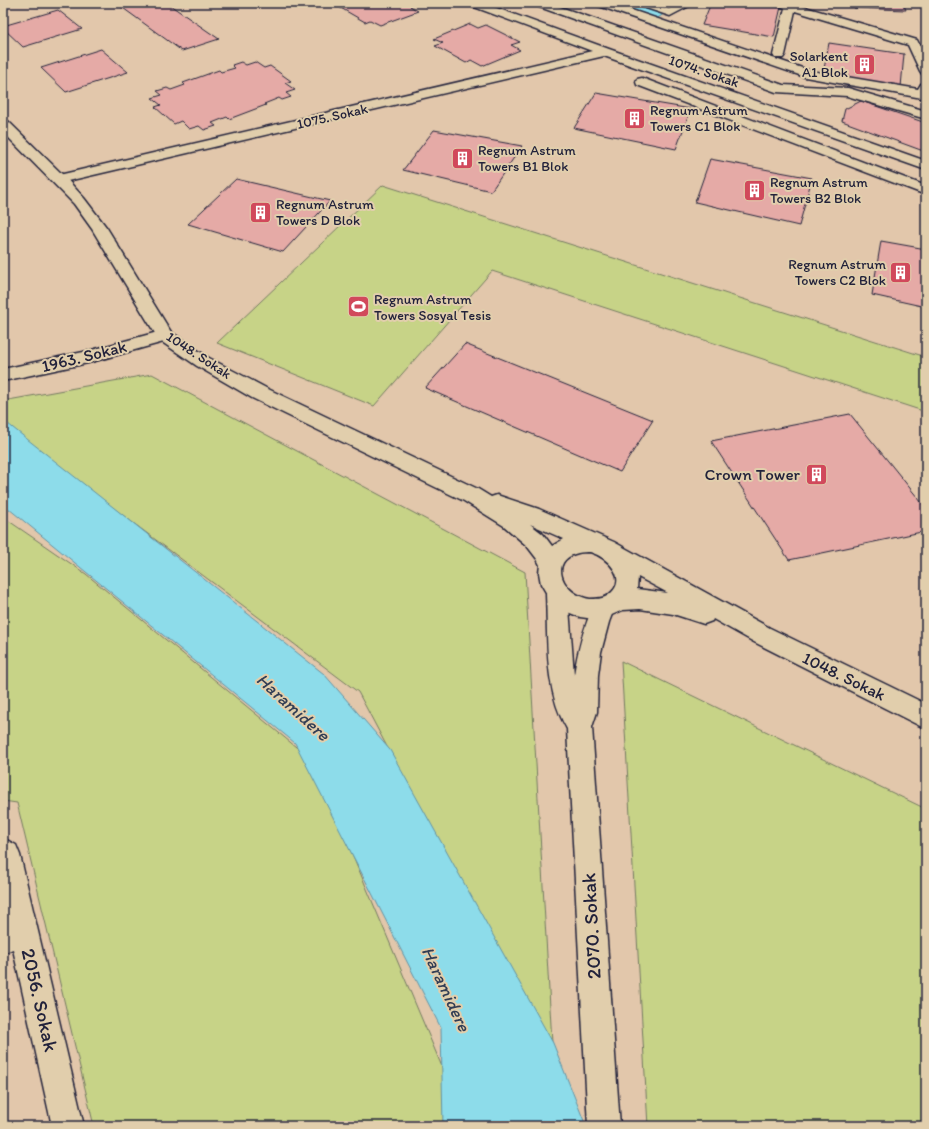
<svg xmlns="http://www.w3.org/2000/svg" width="929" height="1129" viewBox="0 0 929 1129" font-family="Itim,sans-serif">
<rect width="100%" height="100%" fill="#e2c7ab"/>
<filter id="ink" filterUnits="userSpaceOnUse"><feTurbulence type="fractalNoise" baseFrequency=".025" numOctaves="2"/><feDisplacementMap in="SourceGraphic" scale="8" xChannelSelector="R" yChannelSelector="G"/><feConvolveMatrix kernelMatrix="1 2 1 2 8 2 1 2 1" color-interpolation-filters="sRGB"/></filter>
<g filter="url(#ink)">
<path fill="#c7d387" stroke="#747a61" d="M383 185 926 357V412L492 271 374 406 217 343Z
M152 374 525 572 553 1060 358 692 3 425V401Z
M3 517 86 574 313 761 467 1126H94L17 803 3 801Z
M621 661 926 809V1126H648Z"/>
<path fill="#8ddcea" stroke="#6292a4" d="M606 3H633L664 14 656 19Z
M3 420 324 674 390 750 553 1043 586 1126H443L441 1028 295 743 3 504Z"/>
<path fill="#e5aaa6" stroke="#22223b" d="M116 3H167L219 39 182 51Z
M343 3H418L410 6 418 11 380 25 370 20 365 22 339 7 346 5Z
M711 3H751L781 7 774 37 702 25Z
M852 3H903L906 10 854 8Z
M58 10 82 29 23 47 3 28V26Z
M470 24 478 28 486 25 520 42 511 45 520 50 482 66 471 60 466 63 435 46 443 43 434 39Z
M829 43 904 54 901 87 823 74Z
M101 49 128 72 66 92 41 68Z
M241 62 246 65 255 62 264 68 270 66 291 81 285 83 295 90 286 93 291 97 282 100 279 98 264 104 266 105 229 119 227 117 212 123 216 126 204 130 199 126 189 129 181 121 174 124 155 107 161 105 152 98 162 95 157 91 167 88 171 90 185 85 183 83 219 70 221 72 235 68 232 65Z
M596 93 691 109 676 149 574 128Z
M861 101 926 123V152L842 121 845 109Z
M434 130 522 146 491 191 403 170Z
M710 159 812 178 799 226 695 202Z
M236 179 330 201 283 252 188 224Z
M881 241 926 249V307L872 295Z
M465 344 653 420 620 472 425 388Z
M850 414 926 508V531L789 560 711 441Z"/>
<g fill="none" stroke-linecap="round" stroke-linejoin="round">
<defs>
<path id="minor" d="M467 3H483L609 49 926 161V170L604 56 59 183 54 182 52 179 54 176 59 175 592 51 469 5Z
M532 3H549L783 85 848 88 926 111V119L847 96 776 92 534 5Z
M594 3H611L811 71 918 89 921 84 926 83V97L922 98 805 77 596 5Z
M639 3H652L669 9 679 3H693L691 5 670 16 640 6Z
M774 3 795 4 917 40 926 58V75L922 74 920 71 908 45 795 11 785 55 783 58H775L773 55 785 8 776 5Z
M642 78 926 186V195L637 85 636 82 637 79Z
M165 330 171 332 174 336 171 340 88 363 3 381V369L88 351Z
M557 584 565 587 568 594 574 675C578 649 584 626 595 602L603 599 611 602 614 609 609 622 601 652 598 675 597 712 592 727 620 1126H588L567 729C544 690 548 639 546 594L549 587Z
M3 838 16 845 20 855 84 1126H52L13 949 3 953V919L6 917 3 904Z"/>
<path id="major" d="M3 120 8 121 64 176 84 198 107 228 171 332 209 358 266 388 478 489 491 497 497 495 539 509 614 542 770 628 926 704V729L754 642 713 619 712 621 704 624 673 614 640 609 623 610 607 617 594 619 580 617 560 609 551 601 541 584 539 573 540 565 537 559 527 546 504 526 464 501 252 398 197 366 159 340 92 229 74 204 3 132ZM530 524 564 539 552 546 543 534ZM590 552C608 557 631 580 607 596 602 599 596 599 590 599 563 595 547 561 578 553 582 552 586 552 590 552ZM638 577 668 593 637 589Z"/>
</defs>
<use href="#minor" stroke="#22223b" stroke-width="3"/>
<use href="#major" stroke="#22223b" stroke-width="3"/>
<use href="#minor" fill="#e1ceac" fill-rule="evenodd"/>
<use href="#major" fill="#e1ceac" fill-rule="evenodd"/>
</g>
</g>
<defs>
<symbol id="building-square" viewBox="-11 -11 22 22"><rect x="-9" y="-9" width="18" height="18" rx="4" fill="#d1495b" stroke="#e1ceac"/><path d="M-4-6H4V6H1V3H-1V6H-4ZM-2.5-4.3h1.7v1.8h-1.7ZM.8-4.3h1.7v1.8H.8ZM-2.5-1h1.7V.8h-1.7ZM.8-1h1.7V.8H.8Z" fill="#fff"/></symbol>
<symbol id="stadium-square" viewBox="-11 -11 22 22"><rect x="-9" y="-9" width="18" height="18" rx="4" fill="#d1495b" stroke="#e1ceac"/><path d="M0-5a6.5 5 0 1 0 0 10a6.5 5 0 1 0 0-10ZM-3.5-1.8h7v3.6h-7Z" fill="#fff"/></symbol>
</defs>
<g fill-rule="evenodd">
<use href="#building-square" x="852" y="52" width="25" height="25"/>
<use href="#building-square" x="622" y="106" width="25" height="25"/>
<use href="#building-square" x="450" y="146" width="25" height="25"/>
<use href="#building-square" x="742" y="178" width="25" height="25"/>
<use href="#building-square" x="248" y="200" width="25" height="25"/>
<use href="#building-square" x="888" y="260" width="25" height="25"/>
<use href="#stadium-square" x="346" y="294" width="25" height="25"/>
<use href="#building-square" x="804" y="462" width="25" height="25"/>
</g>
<g text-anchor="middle" stroke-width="4" stroke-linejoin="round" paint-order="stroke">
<g font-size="14" fill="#22223b" stroke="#e1ceac" text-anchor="start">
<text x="848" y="61" text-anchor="end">Solarkent<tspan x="848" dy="16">A1 Blok</tspan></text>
<text x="650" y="115">Regnum Astrum<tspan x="650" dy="16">Towers C1 Blok</tspan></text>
<text x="478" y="155">Regnum Astrum<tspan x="478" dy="16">Towers B1 Blok</tspan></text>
<text x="770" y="187">Regnum Astrum<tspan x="770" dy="16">Towers B2 Blok</tspan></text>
<text x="276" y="209">Regnum Astrum<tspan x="276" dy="16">Towers D Blok</tspan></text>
<text x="886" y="269" text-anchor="end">Regnum Astrum<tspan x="886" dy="16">Towers C2 Blok</tspan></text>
<text x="374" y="304">Regnum Astrum<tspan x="374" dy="16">Towers Sosyal Tesis</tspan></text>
</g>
<g font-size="14" fill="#22223b" stroke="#e1ceac">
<text transform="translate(704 71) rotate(19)" y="5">1074. Sokak</text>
<text transform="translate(332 116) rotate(-13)" y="5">1075. Sokak</text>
<text transform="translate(199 355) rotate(33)" y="5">1048. Sokak</text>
</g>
<g font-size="17" fill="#22223b" stroke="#e1ceac">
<text transform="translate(84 356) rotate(-14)" y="6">1963. Sokak</text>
<text transform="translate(844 676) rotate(26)" y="6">1048. Sokak</text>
</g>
<g font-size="17" fill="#22223b" stroke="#e1ceac" text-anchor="end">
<text x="800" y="480">Crown Tower</text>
</g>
<g font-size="18" font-style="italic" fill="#323e55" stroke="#e1ceac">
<text transform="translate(293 707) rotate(42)" y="6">Haramidere</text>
<text transform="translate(446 989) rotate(65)" y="6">Haramidere</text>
</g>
<g font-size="20" fill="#22223b" stroke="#e1ceac">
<text transform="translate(591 926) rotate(-93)" y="7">2070. Sokak</text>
<text transform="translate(40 1000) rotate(77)" y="7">2056. Sokak</text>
</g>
</g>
<rect width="929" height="1129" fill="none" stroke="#e1ceac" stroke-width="16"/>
<rect x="8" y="8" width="913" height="1113" fill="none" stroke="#22223b" stroke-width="1.5" filter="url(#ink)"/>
</svg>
